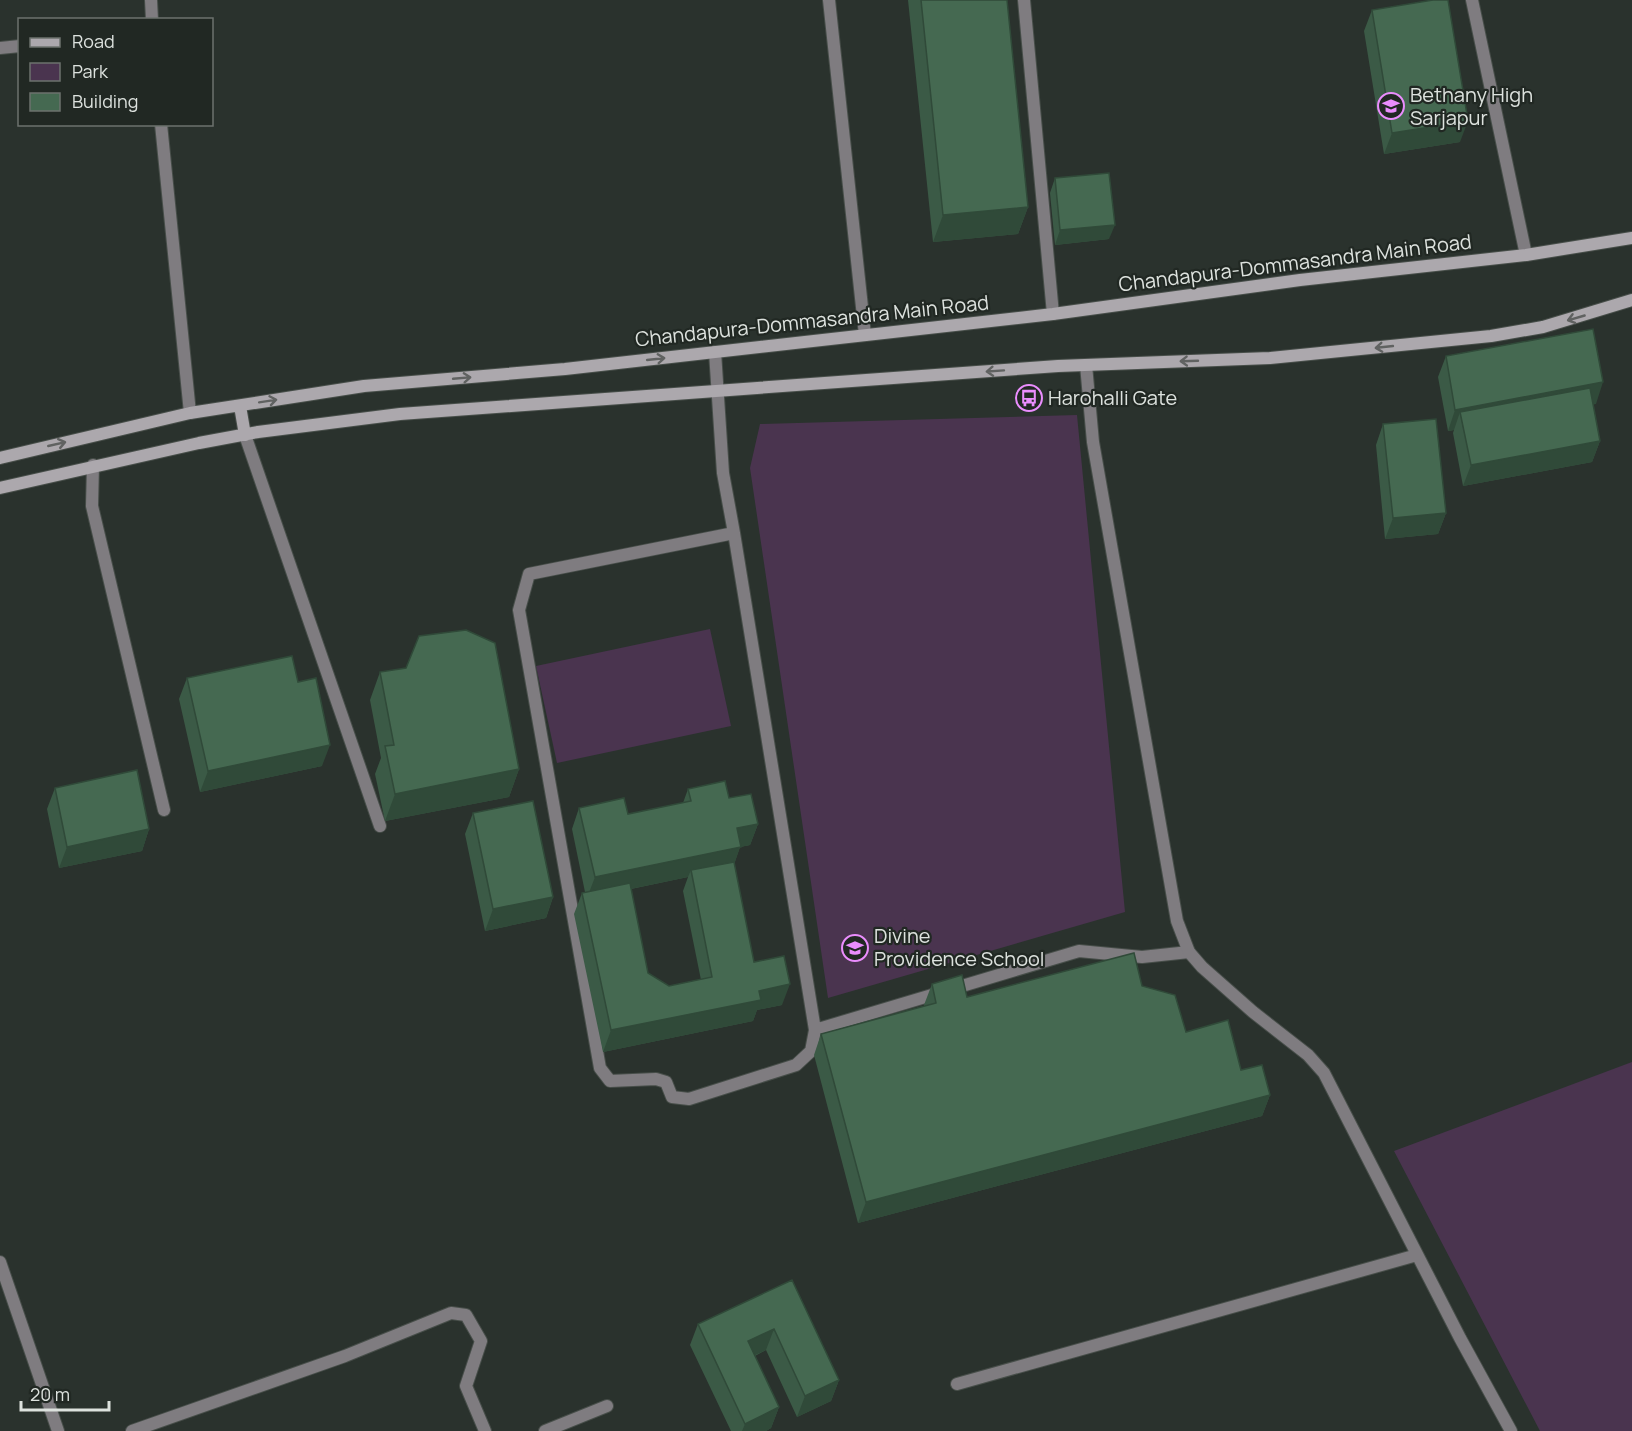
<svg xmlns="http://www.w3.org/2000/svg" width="1632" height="1431" viewBox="0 0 1632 1431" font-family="Manrope,sans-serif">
<rect width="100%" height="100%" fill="#2a322d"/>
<path fill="#4a344f" d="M1077 415 1125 912 828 998 750 468 760 424Z
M710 629 731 726 557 763 536 666Z
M1632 1062V1431H1540L1394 1151Z"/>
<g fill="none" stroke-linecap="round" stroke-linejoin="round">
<defs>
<path id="service" d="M829 0 865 335
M1472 0 1526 255
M715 352 723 473 734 533 815 1030 811 1051 796 1065 689 1099 672 1097 666 1082 656 1079 610 1081 600 1068 519 610 529 574 734 533
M245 435 380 826
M93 465 92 506 164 810
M815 1030 1079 951 1142 957 1189 952
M0 1262 58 1431
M132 1431 345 1356 451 1313 466 1315 481 1341 466 1386 485 1431
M545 1431 607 1406"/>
<path id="minor" d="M151 0 152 20
M1024 0 1053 314
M0 48 20 46
M161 124 190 413
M1086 365 1093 442 1177 921 1189 952 1202 967 1253 1012 1308 1055 1324 1073 1460 1338 1511 1431
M957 1384 1417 1255"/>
<path id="secondary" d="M240 406 245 435
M0 458 190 413 364 386 565 369 1053 314 1300 280 1526 255 1632 238
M0 488 199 443 258 432 400 414 1058 366 1270 358 1491 336 1543 327 1632 300"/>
</defs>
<use href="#service" stroke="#474e49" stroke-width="14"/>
<use href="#minor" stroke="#474e49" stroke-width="14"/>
<use href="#secondary" stroke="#474e49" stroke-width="14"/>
<use href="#service" stroke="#7f7c80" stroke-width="12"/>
<use href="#minor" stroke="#7f7c80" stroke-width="12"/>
<use href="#secondary" stroke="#aca8ad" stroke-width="12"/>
</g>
<path fill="#3b5a46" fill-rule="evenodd" d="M908 0H1007L1028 207 1018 234 933 242Z
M1372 10 1460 142 1384 154 1364 31Z
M1055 178 1109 239 1055 245 1050 193Z
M1446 356 1596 404H1593L1600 441 1592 462 1463 486 1453 433 1454 430 1448 431 1438 377Z
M1383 424 1446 513 1438 534 1385 539 1376 445Z
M380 672 519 769 509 797 385 821 375 774 381 758 370 700Z
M187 678 298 682 322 766 200 792 179 699Z
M55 788 149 829 142 851 59 868 47 809Z
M688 789 729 798 758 824 750 845 740 847 734 864 754 962 782 1005 757 1010 753 1021 603 1052 574 914 582 893 585 892 572 829 579 808 628 814 683 803ZM688 877 683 891 701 980 669 986 648 973 631 889Z
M473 813 553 897 546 918 485 931 465 834Z
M932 984 967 997 1142 986 1186 1032 1270 1095 1262 1116 858 1223 814 1055 821 1034 924 1006V1005Z
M792 1280 839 1380 831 1401 797 1417 766 1350 755 1356 779 1407 771 1428 766 1431H731L690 1345 698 1324Z"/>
<path fill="#304a39" d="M1468 121 1460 142 1384 154 1392 133Z
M1028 207 1018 234 933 242 943 215Z
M1115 225 1109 239 1055 245 1060 230Z
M1603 382 1596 404 1463 428 1460 412 1454 430 1448 431 1455 410Z
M1600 441 1592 462 1463 486 1471 465Z
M1446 513 1438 534 1385 539 1393 518Z
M330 745 322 766 200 792 208 771Z
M519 769 509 797 385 821 395 794Z
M758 824 750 845 740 847 733 868 691 870 688 877 587 898 595 877 737 828Z
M149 829 142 851 59 868 67 847Z
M553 897 546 918 485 931 493 909Z
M790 984 782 1005 757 1010 753 1021 603 1052 611 1030 759 991Z
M1270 1095 1262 1116 858 1223 866 1202Z
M774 1329 766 1350 740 1362 748 1341Z
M839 1380 831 1401 797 1417 805 1396Z
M779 1407 771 1428 766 1431H742L745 1424Z"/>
<path fill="#456951" stroke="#304a39" stroke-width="1.5" d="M921 0H1007L1028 207 943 215Z
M1433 0H1448L1468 121 1392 133 1372 10Z
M1109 173 1115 225 1060 230 1055 178Z
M1593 329 1603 382 1455 410 1446 356Z
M1590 388 1600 441 1471 465 1460 412Z
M1436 419 1446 513 1393 518 1383 424Z
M466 630 495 643 519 769 395 794 385 746 394 745 380 672 406 668 419 636Z
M292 656 298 682 316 678 330 745 208 771 187 678Z
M137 770 149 829 67 847 55 788Z
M725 781 729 798 751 794 758 824 737 828 741 847 595 877 579 808 624 798 628 814 691 801 688 789Z
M533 801 553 897 493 909 473 813Z
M734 862 754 962 784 956 790 984 759 991 761 1000 611 1030 582 893 630 883 648 973 669 986 712 977 691 870Z
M1134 953 1142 986 1175 995 1186 1032 1228 1020 1241 1070 1262 1065 1270 1095 866 1202 821 1034 936 1003 932 984 962 975 967 997Z
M792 1280 839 1380 805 1396 774 1329 748 1341 779 1407 745 1424 698 1324Z"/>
<defs><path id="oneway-shaft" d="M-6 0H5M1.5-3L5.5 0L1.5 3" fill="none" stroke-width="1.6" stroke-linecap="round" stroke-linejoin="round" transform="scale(1.5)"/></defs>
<g stroke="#606261">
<use href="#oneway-shaft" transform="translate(1576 318) rotate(164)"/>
<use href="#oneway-shaft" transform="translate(1384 347) rotate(174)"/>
<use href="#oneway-shaft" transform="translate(656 359) rotate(-6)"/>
<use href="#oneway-shaft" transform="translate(1189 361) rotate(178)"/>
<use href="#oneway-shaft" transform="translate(995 371) rotate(176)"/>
<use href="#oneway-shaft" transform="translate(462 378) rotate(-5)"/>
<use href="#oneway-shaft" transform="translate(268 401) rotate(-9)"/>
<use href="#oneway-shaft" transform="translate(57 444) rotate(-13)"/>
</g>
<defs>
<symbol id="school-ring" viewBox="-11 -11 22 22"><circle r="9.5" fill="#212823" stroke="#ea8dfd" stroke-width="1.5"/><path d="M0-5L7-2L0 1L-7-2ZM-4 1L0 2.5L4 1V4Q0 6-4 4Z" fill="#ea8dfd"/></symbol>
<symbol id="bus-ring" viewBox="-11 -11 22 22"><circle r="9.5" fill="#212823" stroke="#ea8dfd" stroke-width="1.5"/><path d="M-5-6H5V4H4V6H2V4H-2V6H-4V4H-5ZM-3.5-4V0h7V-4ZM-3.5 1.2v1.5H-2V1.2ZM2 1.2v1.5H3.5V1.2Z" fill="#ea8dfd"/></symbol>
</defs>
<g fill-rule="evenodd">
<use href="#school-ring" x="1376" y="91" width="30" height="30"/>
<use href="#bus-ring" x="1014" y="383" width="30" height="30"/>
<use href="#school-ring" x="840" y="933" width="30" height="30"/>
</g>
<g text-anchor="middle" stroke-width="4.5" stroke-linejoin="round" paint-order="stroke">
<g font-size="20" fill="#dde2de" stroke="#212823" text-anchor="start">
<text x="1410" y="102">Bethany High<tspan x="1410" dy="23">Sarjapur</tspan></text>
<text x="1048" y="405">Harohalli Gate</text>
<text x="874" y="943">Divine<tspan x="874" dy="23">Providence School</tspan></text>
</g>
<g font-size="20" fill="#dde2de" stroke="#212823">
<text transform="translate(1295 263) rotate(-7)" y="7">Chandapura-Dommasandra Main Road</text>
<text transform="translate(812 321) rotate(-6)" y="7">Chandapura-Dommasandra Main Road</text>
</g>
</g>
<rect x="18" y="18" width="195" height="108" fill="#212823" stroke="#6c726e" stroke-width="1.5"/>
<rect x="30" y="38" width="30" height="9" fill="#aca8ad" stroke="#6c726e" stroke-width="1.5"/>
<text x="72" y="48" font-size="18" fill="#dde2de">Road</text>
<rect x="30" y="63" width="30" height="18" fill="#4a344f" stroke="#6c726e" stroke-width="1.5"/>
<text x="72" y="78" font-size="18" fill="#dde2de">Park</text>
<rect x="30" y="93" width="30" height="18" fill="#456951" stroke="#6c726e" stroke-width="1.5"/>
<text x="72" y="108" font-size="18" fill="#dde2de">Building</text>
<path d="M21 1401v9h88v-9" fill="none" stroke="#dde2de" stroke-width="3"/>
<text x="30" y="1401" font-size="18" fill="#dde2de" stroke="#212823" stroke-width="4.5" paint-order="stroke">20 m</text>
</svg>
